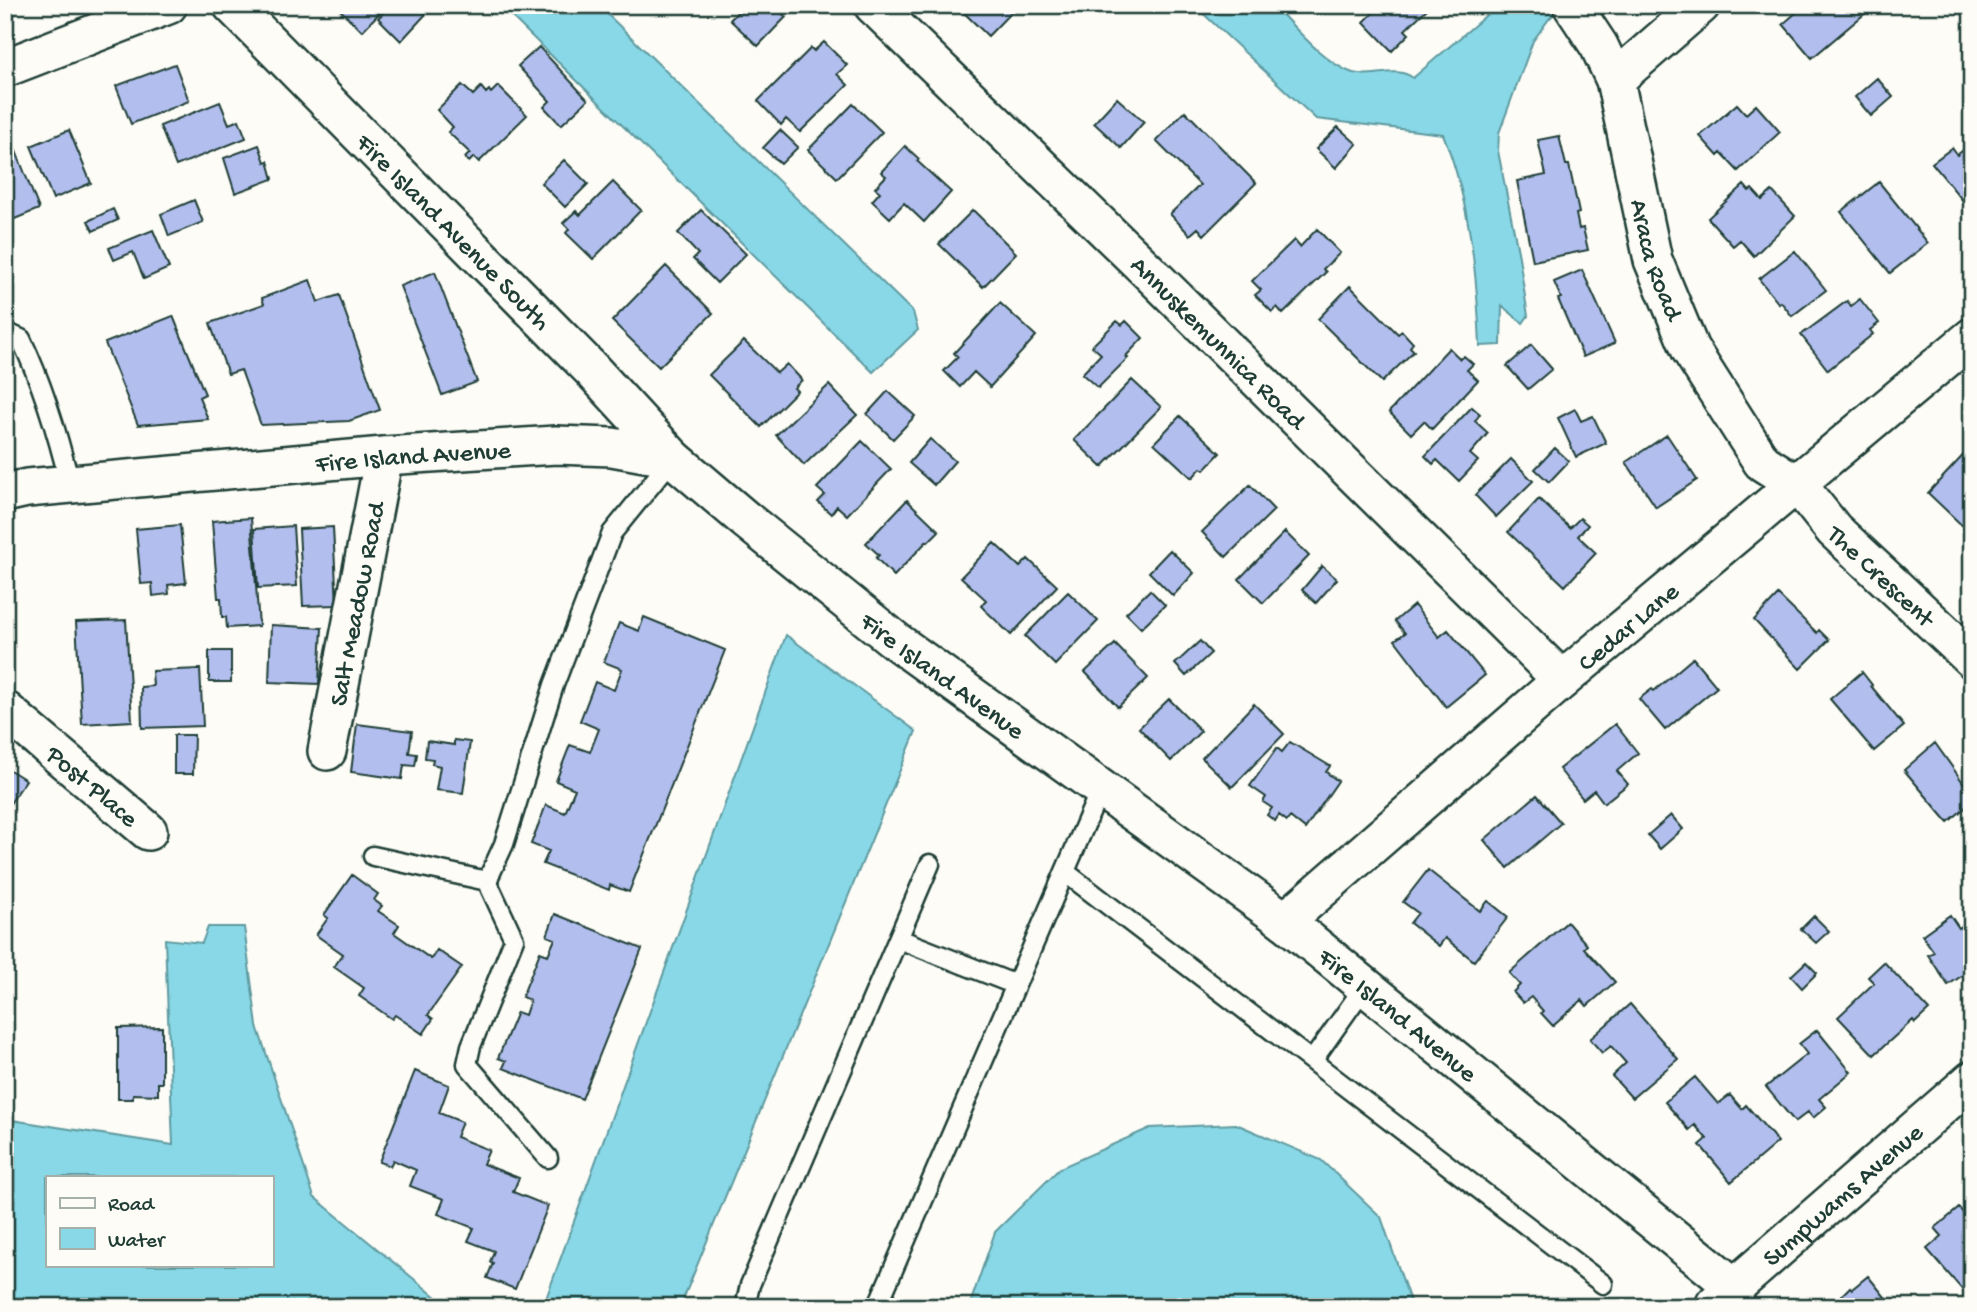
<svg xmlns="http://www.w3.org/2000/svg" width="1977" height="1312" viewBox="0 0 1977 1312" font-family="'Gochi Hand',sans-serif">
<rect width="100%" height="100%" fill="#fdfcf7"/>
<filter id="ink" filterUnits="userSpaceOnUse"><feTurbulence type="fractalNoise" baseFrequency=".0143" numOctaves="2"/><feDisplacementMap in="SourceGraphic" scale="14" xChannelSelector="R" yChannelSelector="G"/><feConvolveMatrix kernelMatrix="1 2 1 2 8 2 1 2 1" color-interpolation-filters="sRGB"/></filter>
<g filter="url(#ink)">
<path fill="#89d8e7" stroke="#5f9a9f" stroke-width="2" fill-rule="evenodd" d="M500 5H598L913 312 918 330 873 372Z
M1194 5H1273C1295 27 1324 63 1353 73 1372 79 1396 65 1413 78L1498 5H1563L1549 19 1533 41 1499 133 1498 151 1519 257 1528 316 1523 323 1502 306 1501 345 1480 346C1477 275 1470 200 1443 134L1316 119Z
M786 635 916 731 680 1307H543Z
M208 927H244L257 1026 314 1197 448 1307H5V1119L173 1145 165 939 202 943ZM271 1177V1265H47V1177Z
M1236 1124 1321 1160 1381 1217 1412 1307H969L995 1232 1060 1168 1150 1128Z"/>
<path fill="#b2beee" stroke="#1f3d34" stroke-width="2" d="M335 5H387L362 31Z
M391 5H417L426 14 401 41 378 18Z
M744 5H773L786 17 758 46 730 20Z
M956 5H1018L988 36Z
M1377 5H1431L1405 30 1409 34 1392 51 1364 22 1379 7Z
M1805 5H1875L1812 58 1783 24Z
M824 42 847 65 837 74 848 85 800 132 786 119 781 125 758 101 811 48 814 51Z
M539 47 588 100 561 125 544 107 550 101 518 66Z
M175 64 189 101 131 124 116 86Z
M1877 78 1893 97 1871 116 1855 97Z
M462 85 473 95 481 87 486 93 489 90 491 93 498 86 527 115 479 162 474 157 469 162 465 158 470 153 448 132 453 127 437 110Z
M1117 98 1144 122 1121 148 1094 123Z
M220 102 229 124 239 120 246 138 176 166 160 126Z
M853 104 882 132 837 178 808 150Z
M1737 104 1746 114 1756 105 1780 132 1738 171 1721 153 1718 156 1700 136Z
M1185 111 1256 183 1204 235 1198 228 1190 235 1170 214 1200 185 1156 141Z
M1338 127 1357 144 1336 168 1316 149Z
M69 130 91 183 53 199 31 146Z
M780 130 798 147 781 164 763 148Z
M1559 136 1566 165H1569L1579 213 1576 214 1579 229 1583 228 1588 250 1533 261 1517 181 1546 175 1538 140Z
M1972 143V212L1932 163 1952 148 1957 155Z
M259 145 265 162 268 161 273 179 235 193 224 158Z
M14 146 39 209 5 223V149Z
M905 146 919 159 917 161 951 192 924 222 904 203 890 218 872 201 880 192 875 188 886 176 881 172Z
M564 160 588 184 565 207 541 183Z
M613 182 641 210 593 259 566 233 569 229 563 223 576 211 580 215Z
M1879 182 1928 243 1890 273 1841 212Z
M1744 185 1749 191 1752 189 1762 200 1772 191 1795 216 1754 256 1740 240 1733 246 1708 218Z
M194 200 203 222 169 236 161 214Z
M113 209 118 220 93 231 88 221Z
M701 210 746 254 717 283 693 259 698 254 678 233Z
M973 210 1016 253 983 287 939 244Z
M1317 229 1340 253 1323 269 1326 272 1283 314 1277 307 1272 312 1255 295 1261 290 1252 281 1294 240 1300 247Z
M153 230 169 268 144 279 133 252 114 260 109 248Z
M1795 251 1826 290 1792 316 1781 302 1779 304 1759 279Z
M666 266 713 313 659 367 612 321Z
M1582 270 1615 343 1583 357 1558 299 1561 298 1554 282Z
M435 272 477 382 442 395 400 286Z
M310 280 318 302 339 295 380 410 349 421 261 425 241 370 228 374 210 323 264 304 262 298Z
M1350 286 1398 334 1402 331 1413 343 1410 347 1414 351 1382 382 1318 319Z
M1860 299 1879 323 1870 330 1873 334 1828 370 1801 335 1847 301 1851 306Z
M1000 303 1036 336 990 387 974 372 960 387 944 371 958 357 954 353Z
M173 316 205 394 199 397 208 419 138 425 105 343Z
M1117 321 1122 325 1126 321 1143 338 1126 356 1128 358 1098 388 1082 374 1101 354 1092 346Z
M744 341 777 373 787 364 802 380 794 388 797 391 761 427 709 375Z
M1531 345 1552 369 1528 389 1507 366Z
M1449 348 1460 359 1464 356 1473 364 1467 370 1478 380 1432 429 1424 421 1411 434 1389 412Z
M1132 380 1161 407 1102 467 1074 440Z
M5 382 13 412 5 414Z
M829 385 857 415 804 465 776 435Z
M888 391 915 416 893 439 867 414Z
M1472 407 1480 414 1475 421 1488 433 1470 454 1478 461 1459 481 1437 460 1433 464 1425 456Z
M1575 409 1581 421 1593 416 1606 443 1576 457 1558 418Z
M1180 416 1220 453 1204 470 1201 468 1192 478 1154 443Z
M1667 435 1697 480 1656 507 1626 462Z
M930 439 955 461 934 485 909 463Z
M862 441 891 469 847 515 837 506 831 514 818 502 825 495 817 488Z
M1555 448 1569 461 1549 482 1535 469Z
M1970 448 1972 449V535L1928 493Z
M1511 459 1533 481 1496 517 1475 495Z
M1250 485 1274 510 1226 557 1202 532Z
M1539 499 1570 528 1580 518 1588 525 1578 536 1596 553 1565 586 1508 532Z
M907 500 939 531 928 542 927 541 894 576 876 558 879 555 866 543Z
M251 518 259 626 227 628 226 617H222L221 598H218L212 521Z
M180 525 186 583 168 585 169 594 153 596 152 583 141 584 136 529Z
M293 526 297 586 258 588 254 529Z
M333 527 337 605 303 606 299 529Z
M1285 532 1309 556 1263 603 1239 579Z
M994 543 1020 567 1028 559 1057 586 1011 635 981 606 986 600 961 577Z
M1170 550 1194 573 1173 596 1149 572Z
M1322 566 1337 579 1316 603 1302 590Z
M1150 590 1165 605 1141 628 1126 613Z
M1068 592 1098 621 1055 665 1025 636Z
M1778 595 1817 633 1819 630 1829 640 1800 669 1754 620Z
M1414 605 1439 637 1448 630 1485 675 1446 707 1395 640 1405 633 1395 621Z
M644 617 725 650 629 892 610 885 609 890 543 864 549 851 531 844 546 805 565 813 575 789 556 781 570 745 590 752 599 729 580 721 595 682 614 690 622 669 604 662 619 623 639 631Z
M126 620 132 721 82 724 76 622Z
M271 625 322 628 319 684 269 682Z
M1200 641 1211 653 1186 676 1175 664Z
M1115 644 1148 678 1118 707 1085 672Z
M209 651H231V682H209Z
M1693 658 1717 687 1665 730 1639 699 1652 689 1654 691Z
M200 669 203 726 142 728 141 687 153 686 152 671Z
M1862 672 1872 685 1871 686 1904 726 1874 751 1830 699Z
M1169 699 1201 731 1171 761 1139 728Z
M1254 704 1284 734 1232 787 1202 758Z
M357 724 412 731 409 753 417 754 415 766 404 765 402 779 351 772Z
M1615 724 1638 753 1617 771 1628 784 1604 803 1594 790 1583 799 1559 769Z
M174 735H194L193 774H174Z
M454 740 470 742 463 793 436 790 440 766 432 764 433 759 425 758 427 741 454 745Z
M1290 742 1330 766 1326 772 1338 781 1305 829 1290 817 1287 821 1279 815 1275 821 1267 815 1272 808 1263 802 1266 797 1250 786 1277 748 1282 752Z
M1935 743 1972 795V802L1948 822 1904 770Z
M5 767 26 780 5 811Z
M1537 795 1561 823 1508 868 1484 840Z
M1671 815 1683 829 1660 849 1648 835Z
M1428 870 1480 911 1488 901 1508 917 1474 961 1445 938 1439 946 1410 923 1418 913 1403 902Z
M352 875 378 894 374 900 382 906 378 911 399 925 394 933 431 959 437 950 462 967 428 1015 433 1019 423 1034 395 1015 392 1019 359 996 364 988 334 967 343 954 316 935 328 918 324 915Z
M555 914 642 949 582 1099 503 1068 506 1061 498 1058 517 1012 525 1015 530 1000 522 997 540 952 548 955 555 939 547 936Z
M1950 915 1959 928 1972 919V969L1948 985 1928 955 1934 952 1922 935Z
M1814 916 1829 931 1816 943 1801 929Z
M1567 922 1587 945 1584 948 1615 982 1587 1006 1582 1000 1553 1026 1541 1013 1543 1011 1531 997 1523 1003 1513 992 1520 985 1509 973Z
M1806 962 1817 973 1802 988 1791 976Z
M1884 962 1929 1010 1915 1023 1913 1020 1874 1055 1838 1017 1874 983 1868 977Z
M1630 1004 1678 1059 1632 1098 1612 1076 1626 1063 1611 1046 1602 1053 1590 1039Z
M162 1027V1083H158V1095L133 1094V1099H118V1028Z
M1817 1030 1851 1072 1819 1099 1826 1107 1813 1118 1808 1112 1795 1122 1766 1087 1807 1054 1799 1044Z
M415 1071 449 1085 439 1113 462 1122 456 1137 489 1150 483 1164 519 1178 513 1192 548 1206 515 1289 487 1278 493 1263 490 1262 494 1251 468 1241 474 1228 438 1214 444 1199 410 1186 416 1170 393 1160 390 1166 379 1162Z
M1695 1077 1718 1104 1730 1095 1742 1109 1746 1105 1778 1142 1731 1182 1700 1145 1707 1139 1695 1125 1689 1130 1665 1102Z
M1959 1208 1972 1223V1289L1966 1294 1927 1249 1942 1236 1935 1228Z
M1868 1276 1893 1307H1830L1850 1287 1852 1289Z"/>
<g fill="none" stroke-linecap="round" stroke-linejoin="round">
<defs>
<path id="service" d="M5 332 21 339C43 385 58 435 70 485
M373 856 487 881 504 844 554 685 612 533 673 458
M1065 872 1603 1284
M487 881 514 939 471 1046 467 1064 548 1158
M899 939 1016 985
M1312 1061 1365 986
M745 1307 750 1285 930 864
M877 1307 1101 788"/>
<g id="minor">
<path id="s1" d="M232 5 592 370 673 458"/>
<path id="s2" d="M873 5 1148 271 1562 680"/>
<path id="s3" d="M1572 5 1599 46 1615 80 1653 260 1690 349 1762 462 1798 485 1834 530 1972 659"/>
<path d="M5 68 168 5"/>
<path d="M1615 80 1701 5"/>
<path id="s4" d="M5 493 27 488 384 456 556 445 612 447 673 458 746 520 897 642 1285 921 1733 1286 1736 1307"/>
<path id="s5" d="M5 710 148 831"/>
<path id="s6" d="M327 751 384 456"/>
<path id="s7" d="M1285 921 1562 680 1972 337"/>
<path id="s8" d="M1715 1304 1972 1080"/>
</g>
</defs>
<use href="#service" stroke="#1f3d34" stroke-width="23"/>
<use href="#minor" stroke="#1f3d34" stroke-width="42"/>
<use href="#service" stroke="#fdfcf7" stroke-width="18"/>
<use href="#minor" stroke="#fdfcf7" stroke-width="37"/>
</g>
</g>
<g text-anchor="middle" stroke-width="5" stroke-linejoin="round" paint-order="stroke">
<g font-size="26" fill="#1f3d34" stroke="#fdfcf7">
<text dy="9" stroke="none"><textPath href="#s1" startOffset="317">Fire Island Avenue South</textPath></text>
<text dy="9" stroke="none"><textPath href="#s3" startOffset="271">Araca Road</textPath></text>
<text dy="9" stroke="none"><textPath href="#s2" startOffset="483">Annuskemunnica Road</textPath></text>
<text dy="9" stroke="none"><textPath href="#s4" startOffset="410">Fire Island Avenue</textPath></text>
<text dy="9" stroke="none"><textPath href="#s3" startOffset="667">The Crescent</textPath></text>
<text dy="9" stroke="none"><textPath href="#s6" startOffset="150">Salt Meadow Road</textPath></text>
<text dy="9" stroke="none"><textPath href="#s7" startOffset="452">Cedar Lane</textPath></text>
<text dy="9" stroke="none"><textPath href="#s4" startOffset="1018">Fire Island Avenue</textPath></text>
<text dy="9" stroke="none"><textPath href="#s5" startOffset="116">Post Place</textPath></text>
<text dy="9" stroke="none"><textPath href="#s4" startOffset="1586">Fire Island Avenue</textPath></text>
<text dy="9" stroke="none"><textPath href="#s8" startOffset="168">Sumpwams Avenue</textPath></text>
</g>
</g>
<rect width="1977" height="1312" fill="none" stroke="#fdfcf7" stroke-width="28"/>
<rect x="14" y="14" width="1949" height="1284" fill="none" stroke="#1f3d34" stroke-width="2.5" filter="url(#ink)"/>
<rect x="46" y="1176" width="228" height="91" fill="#fdfcf7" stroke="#a4b0a9" stroke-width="2"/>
<rect x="60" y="1198" width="35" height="10" fill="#fdfcf7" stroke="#a4b0a9" stroke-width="2"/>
<text x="108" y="1210" font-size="21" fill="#1f3d34">Road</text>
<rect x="60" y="1228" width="35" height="21" fill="#89d8e7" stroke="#a4b0a9" stroke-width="2"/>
<text x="108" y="1246" font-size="21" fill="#1f3d34">Water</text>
</svg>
